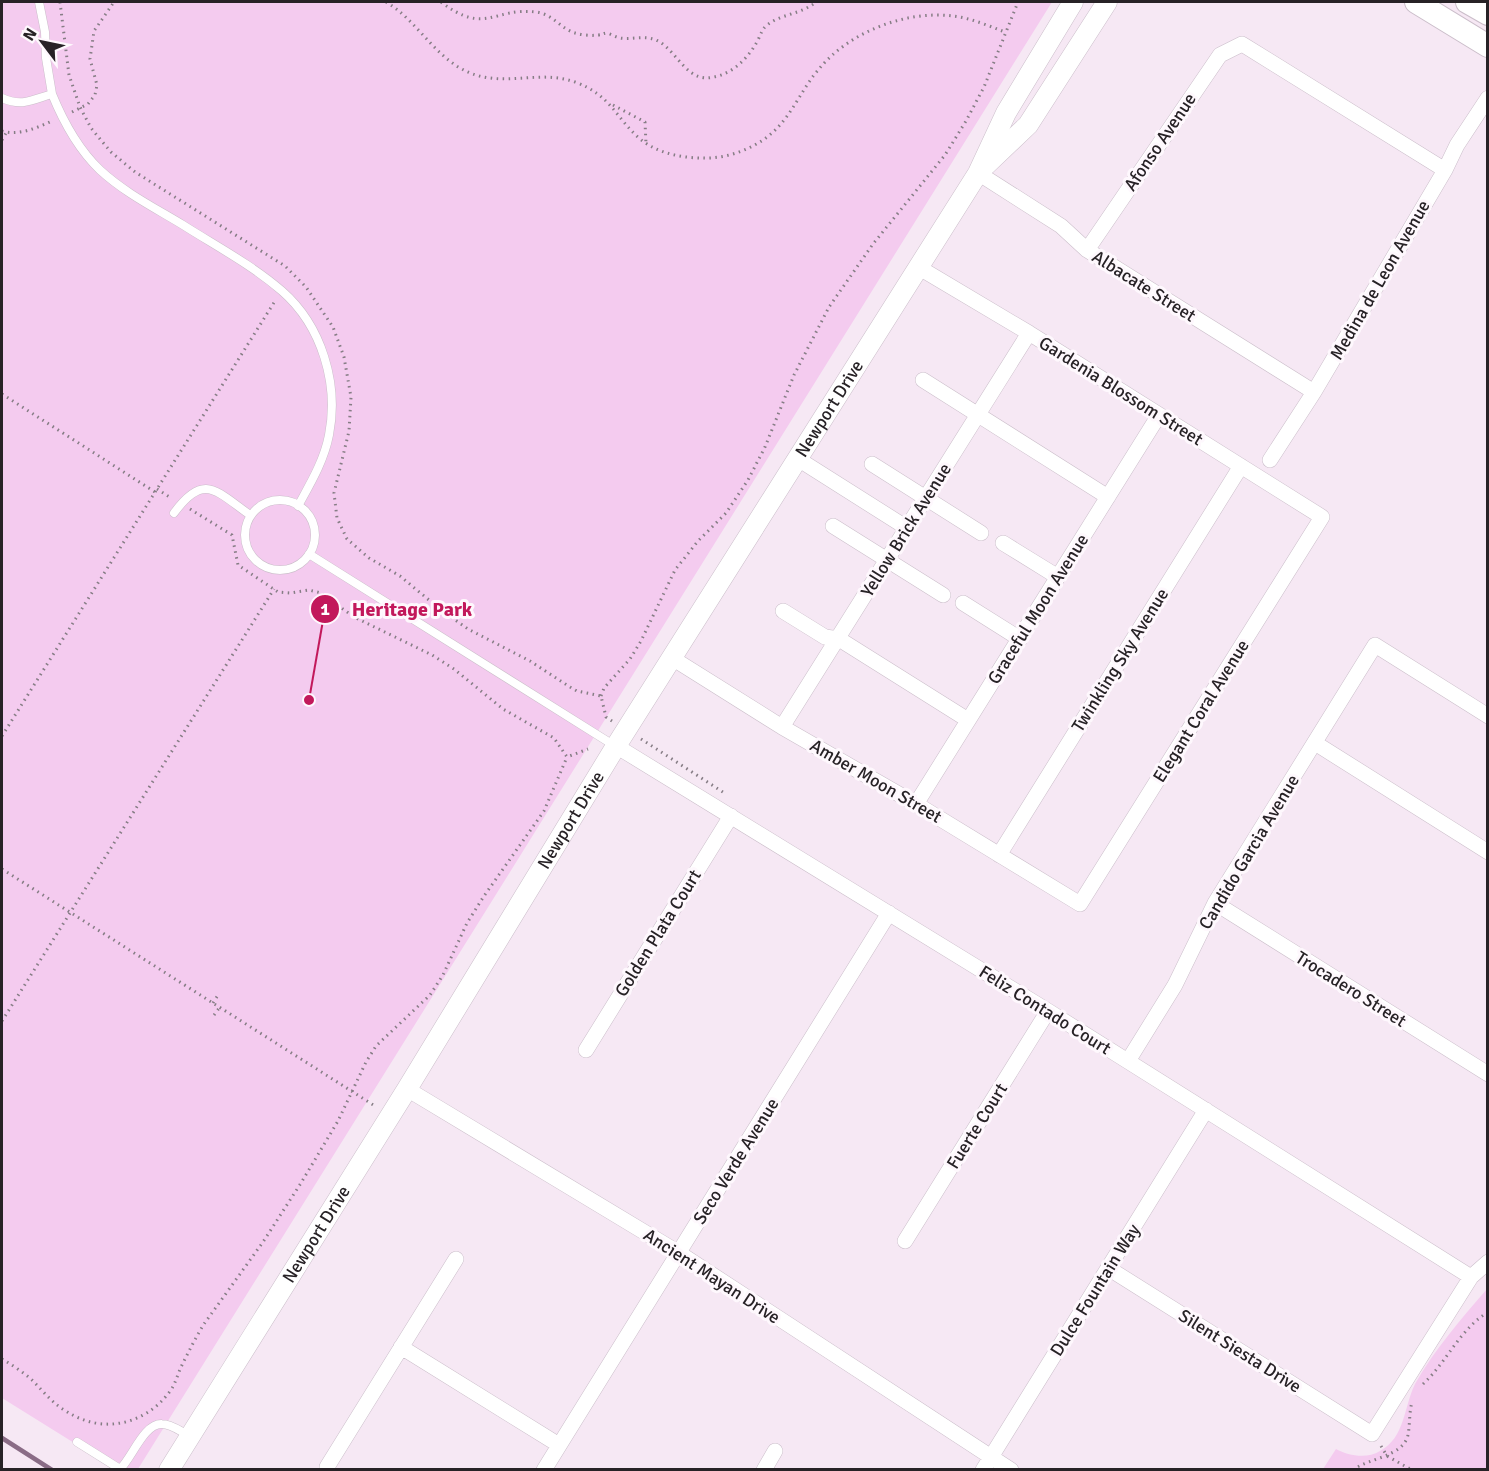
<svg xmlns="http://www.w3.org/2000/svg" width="1489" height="1471" viewBox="0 0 1489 1471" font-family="Signika,sans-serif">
<rect width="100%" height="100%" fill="#f6e8f4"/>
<path fill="#f4cbef" d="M2 2H1052L138 1469H116L2 1398Z
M1487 1289V1469H1323L1336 1449C1349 1456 1367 1459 1380 1451 1405 1438 1404 1406 1415 1384 1435 1349 1461 1319 1487 1289Z"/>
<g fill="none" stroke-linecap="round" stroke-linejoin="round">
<path stroke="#8a6c86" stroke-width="4.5" d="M2 1438 52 1470"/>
<defs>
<path id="service" d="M52 94C63 121 78 149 100 170 125 193 155 208 183 225 216 246 252 265 282 291 322 326 339 384 329 435 324 461 310 484 298 506
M2 98C22 107 32 100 52 94L46 58 45 32 39 2
M245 535a35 35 0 1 1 70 0a35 35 0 1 1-70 0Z
M174 513C204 472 216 491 250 515
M309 554 615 746
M77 1442 120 1469C132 1458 144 1423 162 1424 171 1424 180 1431 188 1435"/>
<path id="minor" d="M978 173 1061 226 1087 250 1314 392
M1087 250 1220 55 1242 44 1445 170
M923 380 1108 497
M798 459 907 528
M1270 460 1314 392 1445 170 1457 145 1488 98
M872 464 981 533
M833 526 943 595
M1003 543 1058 577
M963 603 1020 639
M783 611 825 637 839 639 968 720
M672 658 782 727 916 804 1080 904 1322 517 1029 333 918 267
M782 727 1029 333
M1315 743 1488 852
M616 746 1048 1011 1471 1277
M916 804 1159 415
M999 855 1241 466
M1215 903 1488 1074
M586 1050 731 816
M1128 1061 1175 985 1215 903 1375 645 1488 716
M407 1089 679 1253 1011 1470
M905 1241 1048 1011
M1108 1268 1372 1434 1471 1277 1488 1262
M401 1347 559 1445
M327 1467 456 1259
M544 1470 889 913
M764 1470 775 1451
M983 1470 1206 1110"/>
<g id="tertiary">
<path d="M986 165 1028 125 1107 2"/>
<path id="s1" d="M169 1470 407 1089 616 746 978 173 1006 113 1073 2"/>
</g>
<path id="secondary" d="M1416 2 1488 46
M1467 2 1488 14"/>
</defs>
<use href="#service" stroke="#cbbeca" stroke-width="9"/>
<use href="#minor" stroke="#cbbeca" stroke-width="16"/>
<use href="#tertiary" stroke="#cbbeca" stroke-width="21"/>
<use href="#secondary" stroke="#cbbeca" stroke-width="24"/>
<path stroke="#867d85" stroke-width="3" stroke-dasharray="1.5 4.5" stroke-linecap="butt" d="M60 2 69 75 80 107 91 128 100 139 111 152 135 172 285 266 306 287 333 327 344 357 351 397 349 431 334 493 337 518 347 539 369 558 400 576 441 610 468 629 530 661 570 687 577 691 601 696 606 717 612 721
M386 2C415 19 431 51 460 68 500 91 536 68 575 82 611 95 615 117 639 138 656 153 681 158 703 158 730 159 762 146 780 125 795 108 804 86 819 69 849 32 906 10 953 16 971 18 989 26 1005 32
M441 2C486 36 493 7 536 12 553 14 561 29 575 33 582 35 591 36 598 35 602 35 603 33 607 33 611 34 615 37 620 38 631 40 644 35 656 40 677 49 686 84 714 77 734 73 749 57 758 40 761 34 762 29 767 25 783 13 800 15 816 2
M613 105 645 122 646 144
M72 112 88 104 95 95 97 85 90 59 94 31 114 2
M2 131C19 136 36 128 52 121
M2 140 6 133
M2 394 155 492
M157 489 171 498
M190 509 232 535 238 565 278 592 290 593 309 590 321 593 354 617 432 655 454 669 503 709 554 738 567 757 588 749
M601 696 604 688 630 659 641 641 675 570 698 541 726 513 748 480 765 447 794 375 829 307 873 244 945 155 966 121 984 87 1018 2
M2 736 275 301
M641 739 726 794
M2 869 375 1106
M213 1003 218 995
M214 1015 220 1007
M2 1021 274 589
M2 1359C12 1365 23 1372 32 1380 43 1391 52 1403 66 1411 102 1435 146 1425 171 1390 176 1382 178 1373 182 1365 189 1351 196 1337 204 1324L263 1242 301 1183 338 1121 366 1062 376 1046 430 995 443 975 467 923 484 896 544 811 567 757
M1423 1384C1447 1362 1459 1330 1488 1312
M1381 1446 1387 1456 1412 1470
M1353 1470C1368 1458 1403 1457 1408 1435 1410 1425 1409 1413 1412 1402"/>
<use href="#service" stroke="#fff" stroke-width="8"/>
<use href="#minor" stroke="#fff" stroke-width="15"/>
<use href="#tertiary" stroke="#fff" stroke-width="20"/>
<use href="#secondary" stroke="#fff" stroke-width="22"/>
</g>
<g text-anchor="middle" stroke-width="6" stroke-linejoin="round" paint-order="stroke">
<g font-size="18" fill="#272226" stroke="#fef8fd">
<text transform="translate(1160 142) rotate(-56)" y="6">Afonso Avenue</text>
<text transform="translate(1380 280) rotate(-60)" y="6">Medina de Leon Avenue</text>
<text transform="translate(1144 286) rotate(32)" y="6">Albacate Street</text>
<text transform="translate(1121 391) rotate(32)" y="6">Gardenia Blossom Street</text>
<text dy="6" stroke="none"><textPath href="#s1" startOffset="1250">Newport Drive</textPath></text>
<text transform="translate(906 530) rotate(-58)" y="6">Yellow Brick Avenue</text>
<text transform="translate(1038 609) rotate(-58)" y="6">Graceful Moon Avenue</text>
<text transform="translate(1120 660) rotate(-58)" y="6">Twinkling Sky Avenue</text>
<text transform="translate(1201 711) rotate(-58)" y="6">Elegant Coral Avenue</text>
<text transform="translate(876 781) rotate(30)" y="6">Amber Moon Street</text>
<text dy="6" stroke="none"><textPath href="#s1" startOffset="764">Newport Drive</textPath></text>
<text transform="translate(1249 852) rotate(-59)" y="6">Candido Garcia Avenue</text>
<text transform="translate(658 933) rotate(-58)" y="6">Golden Plata Court</text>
<text transform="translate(1351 989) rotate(32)" y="6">Trocadero Street</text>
<text transform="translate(1045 1010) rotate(32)" y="6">Feliz Contado Court</text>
<text transform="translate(977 1126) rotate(-58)" y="6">Fuerte Court</text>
<text transform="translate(736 1161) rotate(-58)" y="6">Seco Verde Avenue</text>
<text dy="6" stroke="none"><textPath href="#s1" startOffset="278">Newport Drive</textPath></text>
<text transform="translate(712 1276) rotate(33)" y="6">Ancient Mayan Drive</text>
<text transform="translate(1095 1290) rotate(-58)" y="6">Dulce Fountain Way</text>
<text transform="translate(1240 1351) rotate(32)" y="6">Silent Siesta Drive</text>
</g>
</g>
<path fill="none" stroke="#c2185b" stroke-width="2" d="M309 700L325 609"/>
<g fill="#c2185b" stroke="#fef8fd" stroke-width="2">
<circle cx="309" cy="700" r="6"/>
<circle cx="325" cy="609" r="15"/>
</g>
<g font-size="18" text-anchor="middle" font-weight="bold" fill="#fff">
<text x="325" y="615">1</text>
</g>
<g font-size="20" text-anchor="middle" font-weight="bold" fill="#c2185b" stroke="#fef8fd" stroke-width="6" stroke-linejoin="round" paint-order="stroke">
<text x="412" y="616">Heritage Park</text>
</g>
<rect width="1489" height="1471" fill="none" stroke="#272226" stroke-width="6"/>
<g transform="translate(42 42) rotate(302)" stroke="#fef8fd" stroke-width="4.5" paint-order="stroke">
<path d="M0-4.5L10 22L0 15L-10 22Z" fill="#272226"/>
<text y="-9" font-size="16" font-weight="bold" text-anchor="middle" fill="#272226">N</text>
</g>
</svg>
